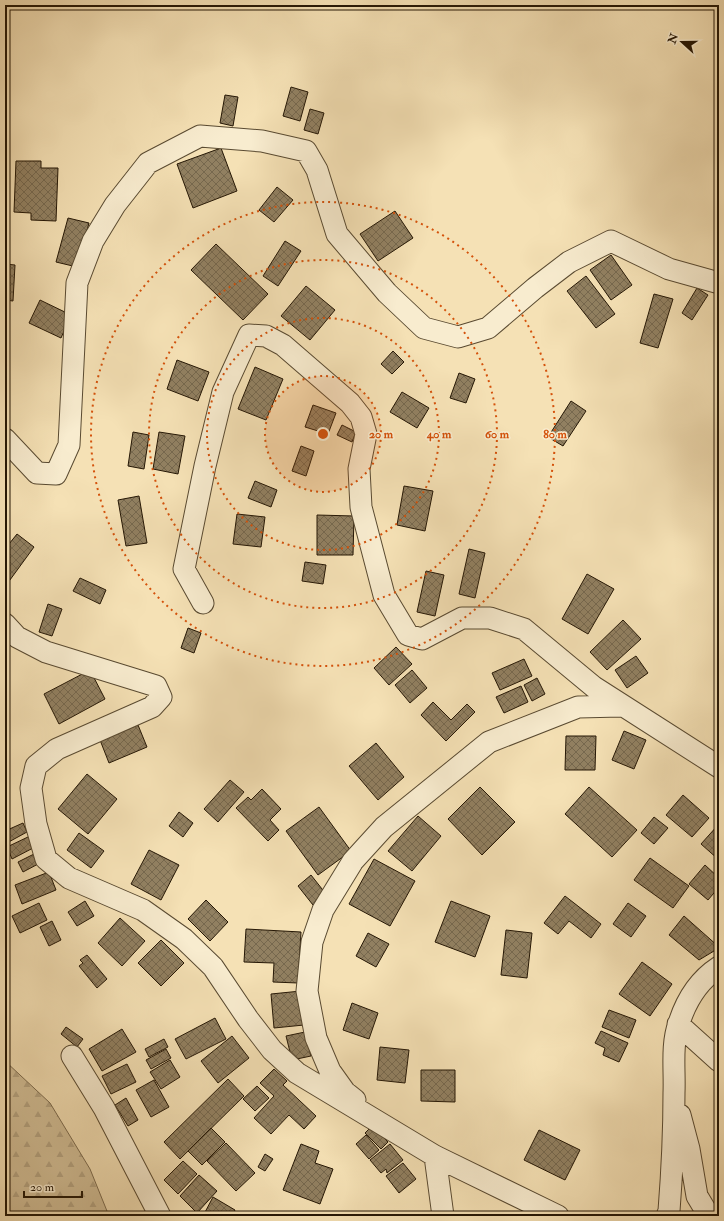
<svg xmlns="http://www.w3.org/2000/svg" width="724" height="1221" viewBox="0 0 724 1221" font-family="'IM FELL Double Pica',serif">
<defs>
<pattern id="forest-firs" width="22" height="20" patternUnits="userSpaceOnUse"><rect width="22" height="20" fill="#d2bf97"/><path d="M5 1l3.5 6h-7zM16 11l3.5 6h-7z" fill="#b4a381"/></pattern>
<pattern id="building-cross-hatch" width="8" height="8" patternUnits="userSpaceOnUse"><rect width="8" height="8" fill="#918061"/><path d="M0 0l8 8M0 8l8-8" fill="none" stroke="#76684e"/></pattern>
</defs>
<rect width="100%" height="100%" fill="#f5e1b5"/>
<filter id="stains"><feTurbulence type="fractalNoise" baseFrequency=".005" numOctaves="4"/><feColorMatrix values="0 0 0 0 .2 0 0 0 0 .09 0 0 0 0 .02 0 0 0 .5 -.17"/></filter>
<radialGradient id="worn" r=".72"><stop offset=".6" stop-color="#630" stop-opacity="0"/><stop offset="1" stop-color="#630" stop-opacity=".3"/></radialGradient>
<path fill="url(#forest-firs)" stroke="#7c6b4e" d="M5 1061 50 1103 90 1169 109 1216H5Z"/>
<path fill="url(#building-cross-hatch)" stroke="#251705" d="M291 87 308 92 300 121 283 116Z
M225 95 238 97 233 126 220 123Z
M310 109 324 113 318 134 304 130Z
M221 148 237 191 193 208 177 164Z
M16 161H41V168H58L56 221 31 220V213L14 212Z
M277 187 293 200 274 222 259 210Z
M395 211 413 238 378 261 360 234Z
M68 218 89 223 77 267 56 262Z
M285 241 301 251 278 286 263 276Z
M216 244 268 294 243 320 191 270Z
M611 255 632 285 611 300 590 270Z
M5 264 15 265 13 301 5 300Z
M586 276 615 314 596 328 567 291Z
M306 286 335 310 310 340 281 316Z
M697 288 708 295 692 320 682 313Z
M654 294 673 299 658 348 640 343Z
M40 300 71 315 61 338 29 323Z
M393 351 404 362 392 374 381 364Z
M177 360 209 372 198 401 167 389Z
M255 367 283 379 266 420 238 409Z
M459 373 475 379 466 403 450 398Z
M402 392 429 408 417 428 390 412Z
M571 401 586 411 563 446 548 437Z
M313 405 336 413 328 434 305 427Z
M342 425 356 432 352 442 337 435Z
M133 432 149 435 144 469 128 466Z
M159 432 185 436 178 474 153 469Z
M301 446 314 451 306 476 292 471Z
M255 481 277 490 271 507 248 498Z
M404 486 433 491 425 531 397 525Z
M139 496 147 543 126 546 118 500Z
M237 514 265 517 261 547 233 544Z
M317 515 354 516 353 555H317Z
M17 534 34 547 7 584 5 583V549Z
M469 549 485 553 475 598 459 594Z
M305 562 326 565 323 584 302 581Z
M426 571 444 575 435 616 417 612Z
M587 574 614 589 588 634 562 619Z
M80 578 106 590 100 604 73 591Z
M48 604 62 609 52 636 39 632Z
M623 620 641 639 607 670 590 652Z
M188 628 201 633 194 653 181 648Z
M396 647 412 664 389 685 374 668Z
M636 656 648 673 627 688 615 670Z
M524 659 532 676 500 690 492 673Z
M90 670 105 699 59 724 44 694Z
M412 670 427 688 410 703 395 685Z
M537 678 545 694 532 701 524 685Z
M521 686 528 702 504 713 496 697Z
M433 702 451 720 467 704 475 712 446 741 421 715Z
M138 725 147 747 109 763 100 740Z
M624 731 646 740 634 769 612 760Z
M566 736H596L595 770H565Z
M376 743 404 777 378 800 349 766Z
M87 774 117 799 88 834 58 809Z
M230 780 244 792 218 822 204 809Z
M480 787 515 822 482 855 448 819Z
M589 787 637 830 612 857 565 814Z
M262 789 281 809 270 820 279 830 268 841 236 808 248 797 251 800Z
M683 795 709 818 692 837 666 815Z
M319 807 351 851 318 875 286 831Z
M179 812 193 823 183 837 169 826Z
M418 816 441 836 412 871 388 851Z
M654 817 668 828 654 844 641 833Z
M23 823 27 832 5 844V831Z
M718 825 719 826V860L701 844Z
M79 833 104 851 91 868 67 850Z
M30 836 35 847 12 859 7 847Z
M149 850 179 865 161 900 131 884Z
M36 853 40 863 23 872 18 862Z
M650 858 689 886 673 908 634 880Z
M374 859 415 881 390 926 349 904Z
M705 865 719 878V887L708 900 689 884Z
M49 872 56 890 22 904 15 885Z
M311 875 326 894 313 905 298 886Z
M565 896 601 924 591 938 569 921 558 934 544 923Z
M206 900 228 922 210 941 188 919Z
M85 901 94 916 77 926 68 912Z
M451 901 490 916 475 957 435 942Z
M39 903 47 920 20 933 12 916Z
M628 903 646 916 631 937 613 924Z
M684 916 719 947V948L699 960 669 935Z
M120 918 145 941 122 966 98 943Z
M52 921 61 940 49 946 40 927Z
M246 929 301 932 298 983 273 982 274 963 244 962Z
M506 930 532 933 527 978 501 975Z
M368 933 389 944 376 967 356 956Z
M161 940 184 963 161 986 138 963Z
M87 955 107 979 97 988 79 966 83 963 80 960Z
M642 962 672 984 650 1016 619 994Z
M301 991 304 1025 274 1028 271 994Z
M352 1003 378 1013 369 1039 343 1030Z
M609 1010 636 1020 629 1038 602 1027Z
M215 1018 226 1039 186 1059 175 1039Z
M66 1027 83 1039 77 1047 61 1034Z
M122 1029 136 1052 102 1071 89 1049Z
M601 1031 628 1043 619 1062 603 1055 605 1048 595 1043Z
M305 1032 311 1056 292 1060 286 1036Z
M232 1036 249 1058 218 1083 201 1061Z
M164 1039 168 1047 149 1057 145 1049Z
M380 1047 409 1050 405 1083 377 1080Z
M166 1049 171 1058 151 1069 146 1060Z
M170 1060 180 1077 161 1089 150 1072Z
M127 1064 136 1082 111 1094 102 1076Z
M274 1069 287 1081 283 1085 316 1116 304 1129 289 1115 271 1134 254 1118 274 1096 260 1083Z
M421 1070H455V1102L421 1101Z
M228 1079 244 1096 180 1159 164 1142Z
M154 1080 169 1107 151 1117 136 1090Z
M257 1086 269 1098 255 1111 243 1099Z
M126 1098 138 1120 128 1126 115 1105Z
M372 1126 388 1142 381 1149 365 1133Z
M211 1128 225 1142 202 1165 188 1151Z
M539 1130 580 1150 565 1180 524 1160Z
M366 1135 379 1150 369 1159 356 1144Z
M226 1143 255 1173 236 1191 207 1161Z
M301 1144 319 1151 315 1163 333 1169 320 1204 283 1190Z
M390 1144 403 1160 387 1173 386 1169 381 1173 370 1160Z
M265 1154 273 1159 265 1171 258 1167Z
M183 1161 197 1174 178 1194 164 1180Z
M403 1163 416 1179 399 1193 386 1176Z
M199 1175 217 1191 197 1213 180 1196Z
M213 1197 235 1210 232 1216H203Z"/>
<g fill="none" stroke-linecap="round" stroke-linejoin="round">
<defs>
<path id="minor" d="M5 439 37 473 56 474 69 445 77 283 93 241 115 205 148 163 200 136 262 141 306 151 317 170 337 234 387 293 424 328 458 337 488 328 535 288 569 262 611 241 669 269 719 283
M203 603 184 569 205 466 223 392 249 335 266 336 283 345 350 403 361 417 366 434 359 469 361 507 384 595 408 635 422 639 462 618H490L524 629 594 687 719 767
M5 624 17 637 46 652 156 686 161 697 152 707 57 749 36 766 31 788 36 824 46 859 69 878 143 910 184 939 213 967 248 1019 272 1050 297 1073 435 1156 558 1216
M678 1024 719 1061
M72 1056 104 1108 160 1216
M355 1100 345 1092 330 1071 316 1038 307 991 312 942 323 910 353 861 384 827 489 742 578 707 621 706
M680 1115 689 1149 697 1196 709 1216
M435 1156 443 1216
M667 1216 669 1211C672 1172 674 1132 674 1093 675 1070 671 1045 679 1023 686 1001 699 980 719 967"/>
</defs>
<use href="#minor" stroke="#594a31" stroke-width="23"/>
<use href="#minor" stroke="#f8eccf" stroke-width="21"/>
</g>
<circle cx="323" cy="434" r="58" fill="#d4520b" fill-opacity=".12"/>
<g fill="none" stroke="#d4520b" stroke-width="2" stroke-dasharray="2 4">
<circle cx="323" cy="434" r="58"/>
<circle cx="323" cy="434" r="116"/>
<circle cx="323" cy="434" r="174"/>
<circle cx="323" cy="434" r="232"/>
</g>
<circle cx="323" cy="434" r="6" fill="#d4520b" stroke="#f8eccf" stroke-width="2"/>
<g font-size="12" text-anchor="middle" font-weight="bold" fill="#d4520b" stroke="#f8eccf" stroke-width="3" stroke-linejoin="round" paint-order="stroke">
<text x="381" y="438">20 m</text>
<text x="439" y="438">40 m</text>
<text x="497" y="438">60 m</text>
<text x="555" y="438">80 m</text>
</g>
<rect width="724" height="1221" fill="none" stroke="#f5e1b5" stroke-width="20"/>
<rect x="6" y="6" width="712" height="1209" fill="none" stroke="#251705" stroke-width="2"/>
<rect x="10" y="10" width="704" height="1201" fill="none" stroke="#251705"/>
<g transform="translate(682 42) rotate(291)" stroke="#f8eccf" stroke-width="3" paint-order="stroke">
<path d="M0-3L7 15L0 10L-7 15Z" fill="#251705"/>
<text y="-6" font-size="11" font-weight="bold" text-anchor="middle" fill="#251705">N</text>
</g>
<path d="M24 1191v6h58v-6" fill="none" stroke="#251705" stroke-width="2"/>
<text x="30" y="1191" font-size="12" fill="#251705" stroke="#f8eccf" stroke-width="3" paint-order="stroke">20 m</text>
<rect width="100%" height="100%" filter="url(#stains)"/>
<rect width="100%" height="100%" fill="url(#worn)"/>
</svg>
